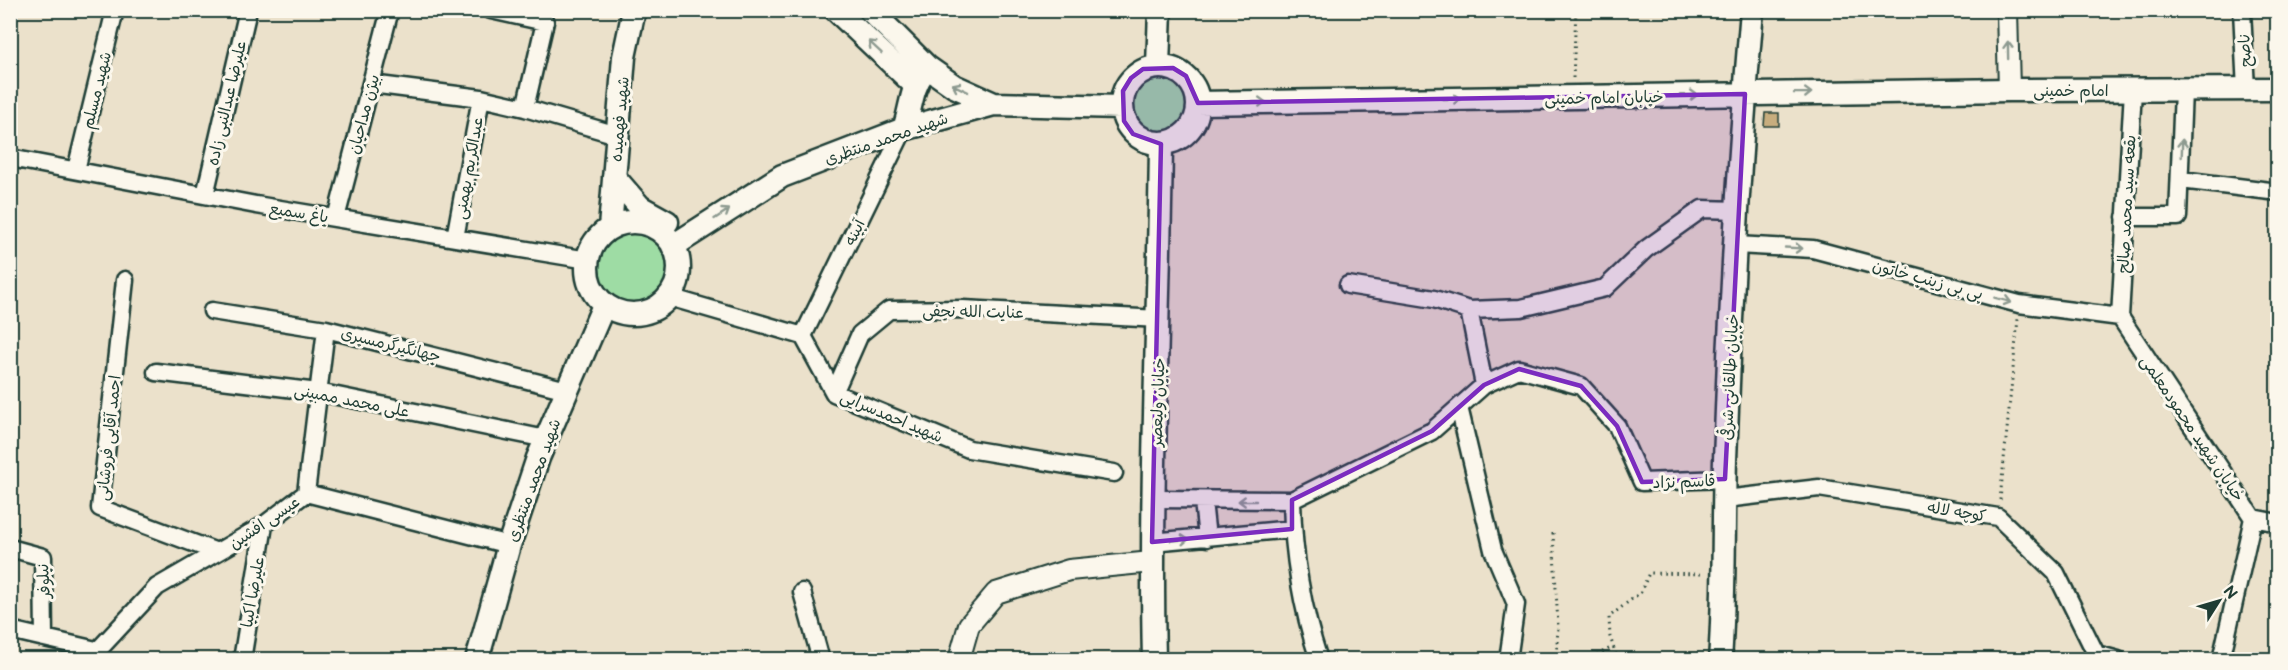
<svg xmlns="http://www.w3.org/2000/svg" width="2288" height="670" viewBox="0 0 2288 670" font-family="'Balsamiq Sans','Playpen Sans Arabic',sans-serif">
<rect width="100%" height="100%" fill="#ebe1cb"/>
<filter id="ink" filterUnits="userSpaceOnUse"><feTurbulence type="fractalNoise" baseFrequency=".0167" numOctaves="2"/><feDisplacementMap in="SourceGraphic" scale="12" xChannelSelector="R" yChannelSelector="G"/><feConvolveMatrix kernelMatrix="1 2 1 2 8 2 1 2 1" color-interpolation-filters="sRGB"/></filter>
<g filter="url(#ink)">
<path fill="#9edca4" stroke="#5e8c6c" stroke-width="1.5" d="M1126 106a33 33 0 1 1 66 0a33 33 0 1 1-66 0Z
M599 268a34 34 0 1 1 68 0a34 34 0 1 1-68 0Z"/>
<path fill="#c7ad7e" stroke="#1f3d34" stroke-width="1.5" d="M1765 113H1779V126H1764Z"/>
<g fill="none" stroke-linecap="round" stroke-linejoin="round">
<defs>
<path id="minor" d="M491 10 545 22 525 108
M2242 10 2246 90
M371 84 481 98 525 108 617 135
M10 158 256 205 588 260
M76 170 115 10
M2181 180 2278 192
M205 195 248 10
M2125 217H2178L2183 90
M336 218 390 10
M455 238 481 98
M1736 245 1813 249 2019 304 2120 317
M125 280 100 508 217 552
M1348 285 1434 299 1469 310
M669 297 803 336 834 393 969 449 1114 473
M212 311 326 329 567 390
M2120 317 2253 518 2278 523
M2120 317 2133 90
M803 336 904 129
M156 372 318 392 546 439
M1484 385 1469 310 1521 308 1605 288 1646 249 1702 209 1738 210
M834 393 860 334 889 310 963 309 1160 319
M1459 407 1493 550 1516 604 1508 660
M306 493 326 329
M1154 499 1292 500 1432 431 1484 385 1519 369 1581 386 1617 426 1642 482 1725 479
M1725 499 1819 488 1998 517 2056 573 2096 654 2118 660
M1292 500C1293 555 1302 608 1319 660
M1203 501 1207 538
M1152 542 1292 529
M10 548 43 557 44 638
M802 592 821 660
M10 630 96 650
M89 660 157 587 264 525 306 493 509 545
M242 660 264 525
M2221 660 2253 518"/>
<path id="tertiary" d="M2007 10 2009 90
M959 660 969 625 996 593 1069 570 1152 562"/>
<path id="secondary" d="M836 10 914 84
M870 10 927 67 954 86 994 104
M1158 66 1160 10
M1122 105a38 38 0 1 1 76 0a38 38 0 1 1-76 0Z
M1198 103 2009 90 2278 89
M904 129C911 110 911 88 923 73
M614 177 640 207 667 222
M587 268a46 46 0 1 1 92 0a46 46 0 1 1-92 0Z
M610 228 624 57 634 10
M673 246 782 176 904 129 994 104 1121 107
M477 660 509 545 538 458 604 305
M1154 660C1150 488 1159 316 1161 144
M1720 660C1725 593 1723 527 1725 460 1730 310 1739 160 1752 10"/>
</defs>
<use href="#minor" stroke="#1f3d34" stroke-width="21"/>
<use href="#tertiary" stroke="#1f3d34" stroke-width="24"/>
<use href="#secondary" stroke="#1f3d34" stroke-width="27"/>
<path stroke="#1f3d34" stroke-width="3" stroke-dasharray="1.5 4.5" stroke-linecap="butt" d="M1573 78 1576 10
M2000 500 2018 319
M1553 533 1558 626 1556 660
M1586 660 1613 647
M1618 660 1610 637 1609 617 1641 592 1649 573 1705 574"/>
<use href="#minor" stroke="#fbf7ec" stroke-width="16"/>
<use href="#tertiary" stroke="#fbf7ec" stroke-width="20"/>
<use href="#secondary" stroke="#fbf7ec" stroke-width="22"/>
</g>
<defs><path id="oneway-shaft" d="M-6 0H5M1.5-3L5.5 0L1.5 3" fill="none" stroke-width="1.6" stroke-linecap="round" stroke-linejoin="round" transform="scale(1.5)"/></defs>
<g stroke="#8d9a90">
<use href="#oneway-shaft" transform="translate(875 47) rotate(-137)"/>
<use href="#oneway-shaft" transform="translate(2008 50) rotate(-91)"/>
<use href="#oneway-shaft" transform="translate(960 88) rotate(-154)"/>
<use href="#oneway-shaft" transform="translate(1803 93) rotate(-1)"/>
<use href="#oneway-shaft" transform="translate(1689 95) rotate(-1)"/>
<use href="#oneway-shaft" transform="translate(1452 99) rotate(-1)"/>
<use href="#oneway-shaft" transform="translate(1257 102) rotate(-1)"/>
<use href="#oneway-shaft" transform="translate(2182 148) rotate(-88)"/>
<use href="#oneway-shaft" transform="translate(722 214) rotate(-33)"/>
<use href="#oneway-shaft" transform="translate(1794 248) rotate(3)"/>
<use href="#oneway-shaft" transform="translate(2003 300) rotate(15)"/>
<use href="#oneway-shaft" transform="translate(1247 501) rotate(180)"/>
<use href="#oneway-shaft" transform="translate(1180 540) rotate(-4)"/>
</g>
</g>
<path fill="#7b2cbf" fill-opacity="0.2" stroke="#7b2cbf" stroke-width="4.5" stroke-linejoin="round" d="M1173 68 1186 76 1198 103 1745 94 1725 479 1642 482 1617 426 1581 386 1519 369 1484 385 1432 431 1292 500V529L1152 542 1161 144 1133 134 1124 121 1123 91 1131 78 1143 69Z"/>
<g text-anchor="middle" stroke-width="6" stroke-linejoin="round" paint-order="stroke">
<g font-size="16" fill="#1f3d34" stroke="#fbf7ec">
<text transform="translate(2244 50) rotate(-93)" y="6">ناصح</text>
<text transform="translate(96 90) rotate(-76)" y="6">شهید مسلم</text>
<text x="2071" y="96">امام خمینی</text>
<text transform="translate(1604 97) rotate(-1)" y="6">خیابان امام خمینی</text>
<text transform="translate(226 103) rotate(-77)" y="6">علیرضا عبدالنبی زاده</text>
<text transform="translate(363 114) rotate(-75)" y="6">بیژن مداحیان</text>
<text transform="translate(619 119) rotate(-85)" y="6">شهید فهمیده</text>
<text transform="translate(886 138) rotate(-19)" y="6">شهید محمد منتظری</text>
<text transform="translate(468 168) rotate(-80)" y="6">عبدالکریم بهمنی</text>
<text transform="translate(2126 204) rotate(-87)" y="6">بقعه سید محمد صالح</text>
<text transform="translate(299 212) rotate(9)" y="6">باغ سمیع</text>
<text transform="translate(854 232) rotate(-64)" y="6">آبینه</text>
<text transform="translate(1928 279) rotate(15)" y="6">بی بی زینب خاتون</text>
<text transform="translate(973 311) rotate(1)" y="6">عنایت الله نجفی</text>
<text transform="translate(391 344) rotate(14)" y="6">جهانگیرگرمسیری</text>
<text transform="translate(1729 377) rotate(-87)" y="6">خیابان طالقانی شرقی</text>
<text transform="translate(352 400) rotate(11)" y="6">علی محمد ممبینی</text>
<text transform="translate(1157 402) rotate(-88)" y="6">خیابان ولیعصر</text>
<text transform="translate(892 416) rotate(23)" y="6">شهید احمدسرایی</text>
<text transform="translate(2193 428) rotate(56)" y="6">خیابان شهید محمودمعلمی</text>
<text transform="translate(108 438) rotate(-84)" y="6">احمد آقایی فروشانی</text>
<text transform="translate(533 480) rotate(-70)" y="6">شهید محمد منتظری</text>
<text transform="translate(1684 481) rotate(-2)" y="6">قاسم نژاد</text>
<text transform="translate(1957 511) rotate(9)" y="6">کوچه لاله</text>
<text transform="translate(264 522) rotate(-34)" y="6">عیسی افشین</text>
<text transform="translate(43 581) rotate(-93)" y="6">نیلوفر</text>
<text transform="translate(252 592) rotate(-80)" y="6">علیرضا اکبیا</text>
</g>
</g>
<rect width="2288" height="670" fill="none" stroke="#fbf7ec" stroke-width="36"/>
<rect x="18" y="18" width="2252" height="634" fill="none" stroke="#1f3d34" stroke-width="2" filter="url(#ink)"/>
<g transform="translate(2219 601) rotate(53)" stroke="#fbf7ec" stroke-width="4.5" paint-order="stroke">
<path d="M0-4.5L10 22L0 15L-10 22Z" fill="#1f3d34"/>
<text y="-9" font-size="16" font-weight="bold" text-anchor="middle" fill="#1f3d34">N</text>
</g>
</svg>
